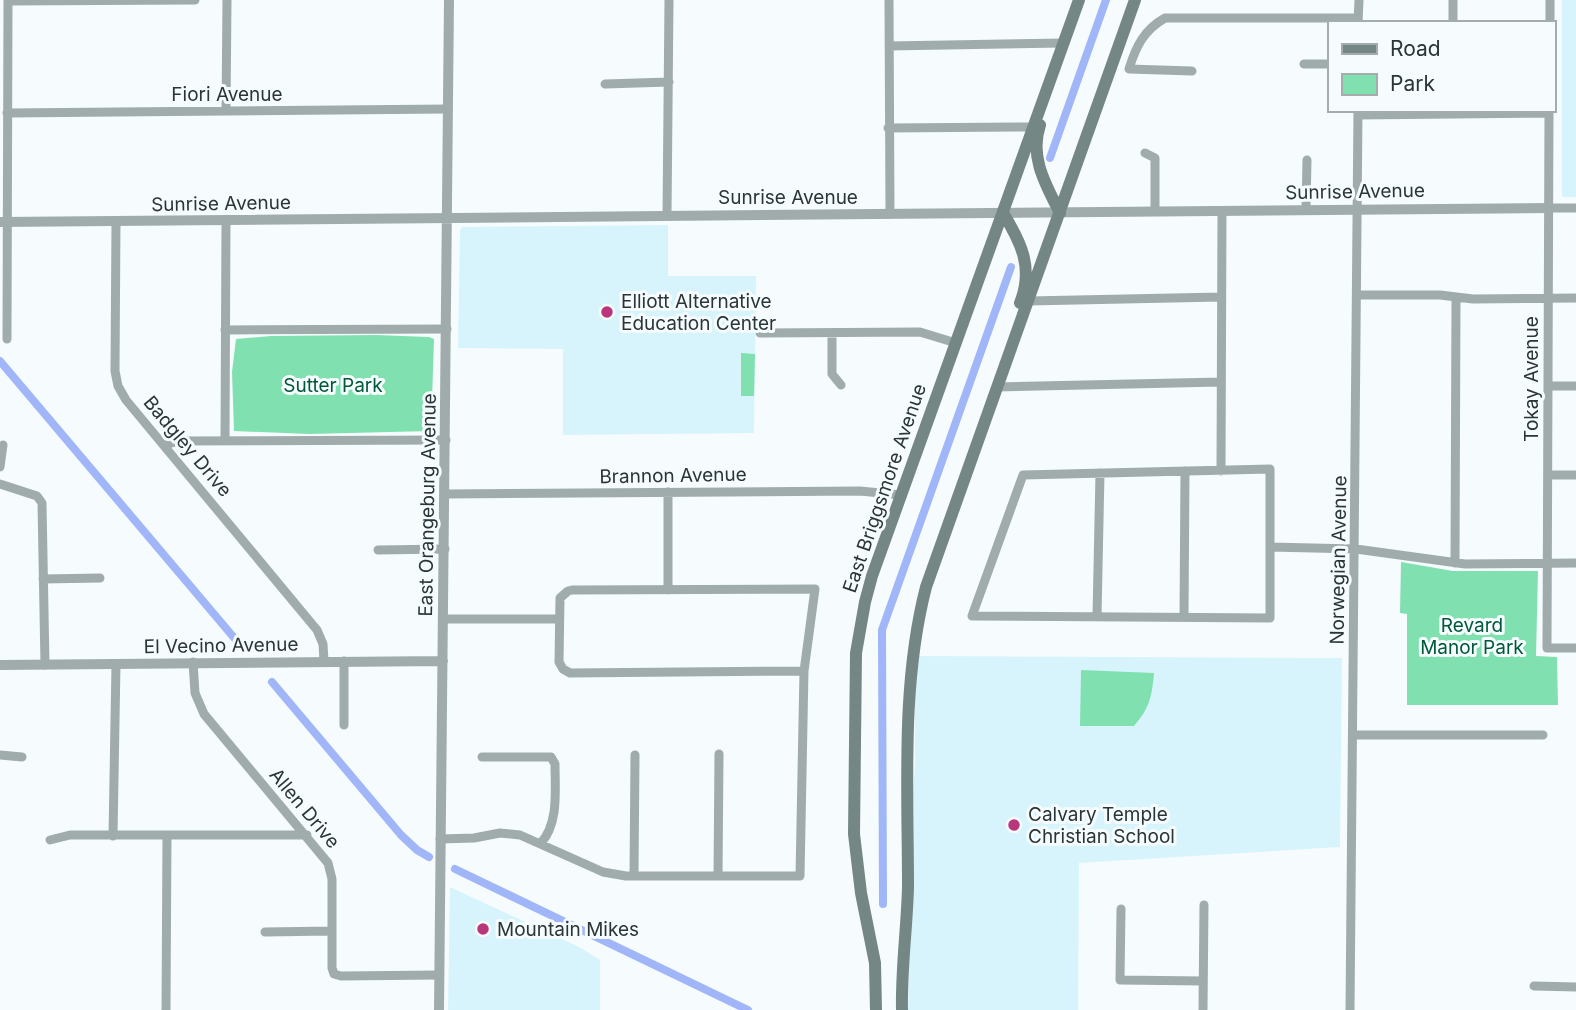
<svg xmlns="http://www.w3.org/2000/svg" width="1576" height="1010" viewBox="0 0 1576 1010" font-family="Inter,sans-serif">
<rect width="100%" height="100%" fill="#f6fcfd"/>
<path fill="#d7f4fc" d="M1562 0H1576V197H1562Z
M668 225V276H756L754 433 563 435V349L458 348 460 231 462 227Z
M918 656 1342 658 1340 847 1079 863 1078 1010H908L913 790 915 765V694Z
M450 887 581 948 600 960V1010H448Z"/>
<path fill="#80e0b0" d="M376 335 429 337 434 339 431 431 309 434 234 431 232 372 236 339 271 336Z
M741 353 755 354 754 396H741Z
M1401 562 1453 571H1538L1536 656 1557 657 1558 705H1407V614L1400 613Z
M1081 670 1154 673C1152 697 1149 709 1134 726H1080Z"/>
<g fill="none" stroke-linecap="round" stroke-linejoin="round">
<path stroke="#a0b6f8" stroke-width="8" d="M1050 158 1106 0
M0 361 241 646
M272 682 401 835 417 850 429 857
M455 869 748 1010
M883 904 882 630 1011 267"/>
<path stroke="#a0acab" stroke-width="9" d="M889 0 890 214
M8 1 195 0
M1358 23 1359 0
M1453 23V0
M1550 23V0
M889 46 1064 43
M1304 64H1329
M1192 71 1129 69C1136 46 1144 30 1165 18H1358
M605 84 669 82
M1549 110 1547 648H1576
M226 111 227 0
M7 113 448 109
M1358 115 1549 113
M888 128 1034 127
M1145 153 1155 158V211
M1549 208H1576
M1306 209 1307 160
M667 215 669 0
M116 221 115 371 118 386 126 400 317 630 323 644 324 661
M1358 295H1440L1473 299 1576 298
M1028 301 1221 297
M225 330 447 329
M760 333 920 332 956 343
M832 333V374L841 385
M7 339 8 0
M1548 386H1576
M997 387 1221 382
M225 441 226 220
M165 445 178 441 446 440
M0 467 3 445
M1270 469V618L972 616 1023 475Z
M1221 471 1222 211
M1548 475H1576
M0 484 37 496 42 503 45 665
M668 492V590
M445 494 860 491 901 495
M1270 547 1356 549 1465 564 1576 563
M378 550 445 549
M1455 563 1456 297
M43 579 100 578
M1097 616 1100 473
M1184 617 1185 471
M444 619H559
M193 662 195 693 204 714 328 863 332 879V968L334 974 341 976 439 975
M344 725V661
M1354 735H1543
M0 755 22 757
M482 757H551L555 764C555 790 559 823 541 843
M113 836 116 664
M440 839 474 838 500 833 520 835 603 872 626 876H800L804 671 815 589 572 590 568 591 560 598 559 662 563 669 570 673 804 671
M50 840 70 835H307
M634 876 635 755
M718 876 719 754
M1121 909 1120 980 1203 981
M265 932 331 931
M1534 986 1576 987
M166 1010 167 835
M1203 1010 1204 905
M1350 1010 1358 110"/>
<path stroke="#a0acab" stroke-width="10" d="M0 222 1549 208
M0 665 443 661
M439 1010 449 0"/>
<path stroke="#758785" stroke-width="12" d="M1040 125C1029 157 1046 185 1060 213
M1003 213C1021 242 1034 268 1020 303
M876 1010 875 963 861 893 854 834 856 653 865 602 872 576 1079 0
M902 1010C901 969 907 928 908 887 908 787 901 684 926 587L1135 0"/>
</g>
<g fill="#b9367d" stroke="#f6fcfd" stroke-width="2.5">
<circle cx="607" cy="312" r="7"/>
<circle cx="1014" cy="825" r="7"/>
<circle cx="483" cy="929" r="7"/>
</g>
<g text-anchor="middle" stroke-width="6" stroke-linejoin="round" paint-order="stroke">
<g font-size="19" fill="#2a3538" stroke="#f6fcfd">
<text x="227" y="101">Fiori Avenue</text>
<text transform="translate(1355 191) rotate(-1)" y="7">Sunrise Avenue</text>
<text x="788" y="204">Sunrise Avenue</text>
<text transform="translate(221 203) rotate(-1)" y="7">Sunrise Avenue</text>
<text transform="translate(1531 379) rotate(-90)" y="7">Tokay Avenue</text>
<text transform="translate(188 446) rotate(50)" y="7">Badgley Drive</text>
<text transform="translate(673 475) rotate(-1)" y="7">Brannon Avenue</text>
<text transform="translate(884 488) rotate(-71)" y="7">East Briggsmore Avenue</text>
<text transform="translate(427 505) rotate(-89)" y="7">East Orangeburg Avenue</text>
<text transform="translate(1338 560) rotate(-89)" y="7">Norwegian Avenue</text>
<text transform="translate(221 645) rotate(-1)" y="7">El Vecino Avenue</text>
<text transform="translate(305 808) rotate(50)" y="7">Allen Drive</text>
</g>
<g font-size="19" fill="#2a3538" stroke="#f6fcfd" text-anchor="start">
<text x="621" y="308">Elliott Alternative<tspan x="621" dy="22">Education Center</tspan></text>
<text x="1028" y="821">Calvary Temple<tspan x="1028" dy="22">Christian School</tspan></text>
<text x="497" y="936">Mountain Mikes</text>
</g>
<g font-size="19" fill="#005838" stroke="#f6fcfd">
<text x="333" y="392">Sutter Park</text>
<text x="1472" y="632">Revard<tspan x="1472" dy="22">Manor Park</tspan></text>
</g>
</g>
<rect x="1328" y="21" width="228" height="91" fill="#f6fcfd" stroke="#a4acae" stroke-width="2"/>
<rect x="1342" y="44" width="35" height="10" fill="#758785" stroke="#a4acae" stroke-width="2"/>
<text x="1390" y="56" font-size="21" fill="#2a3538">Road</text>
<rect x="1342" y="74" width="35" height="21" fill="#80e0b0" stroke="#a4acae" stroke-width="2"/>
<text x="1390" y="91" font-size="21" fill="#2a3538">Park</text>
</svg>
